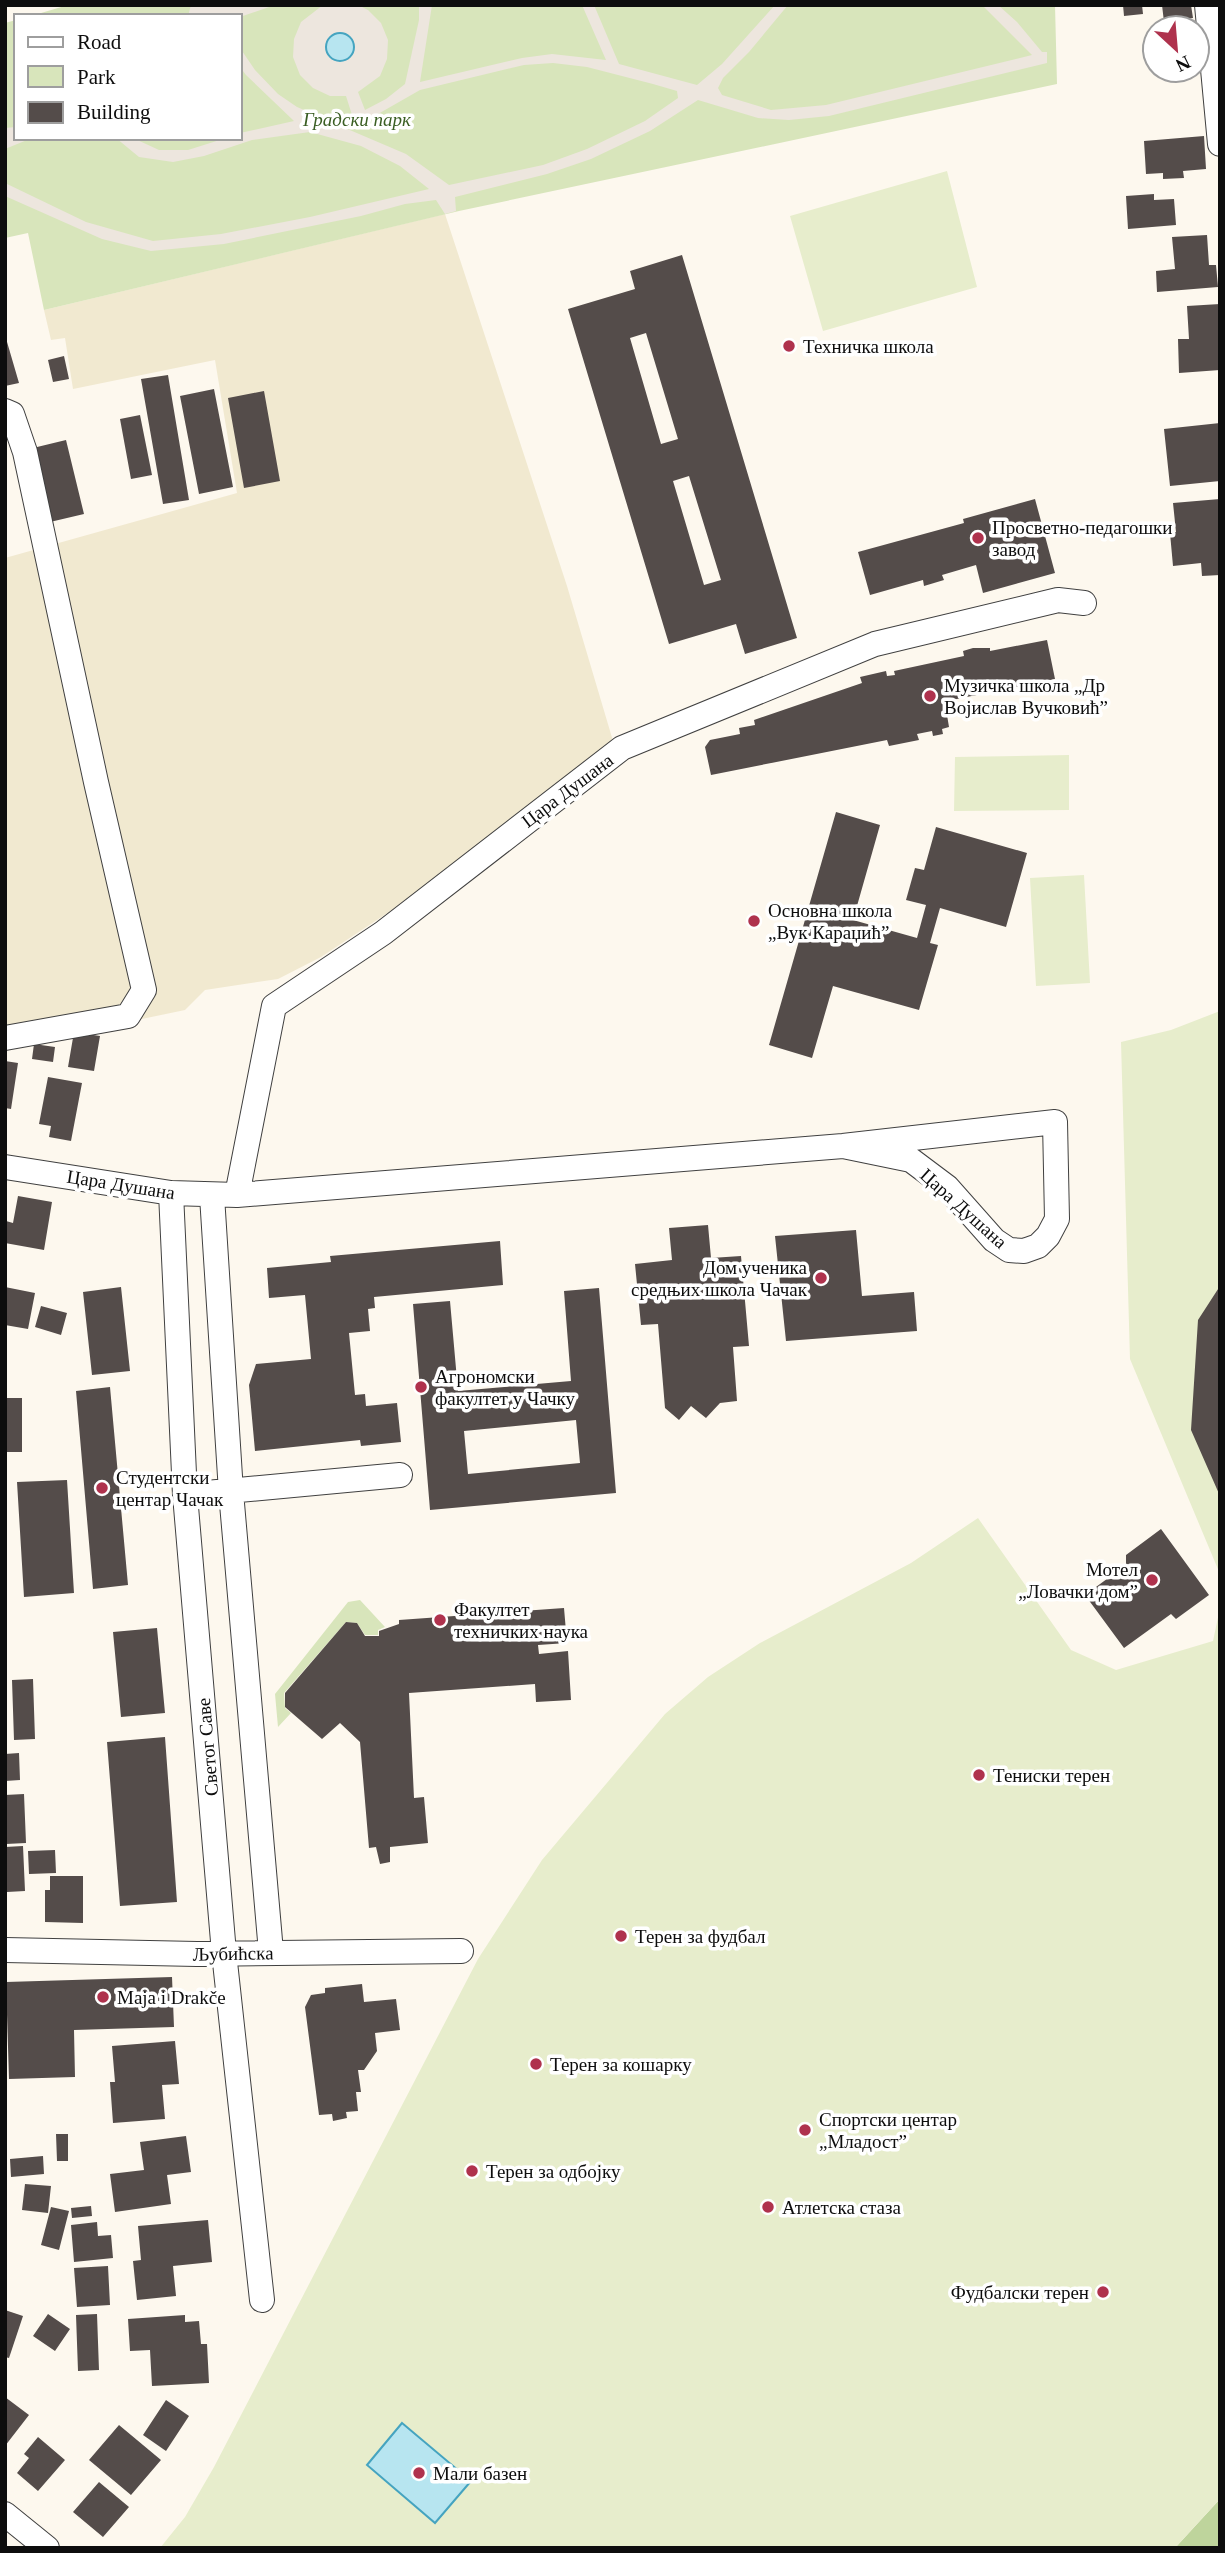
<svg xmlns="http://www.w3.org/2000/svg" width="1225" height="2553" viewBox="0 0 1225 2553" font-family="'Times New Roman',serif">
<rect width="100%" height="100%" fill="#fdf8ee"/>
<path fill="#f1e9d0" d="M445 214 567 586 613 741 392 910 321 957 278 979 205 990 185 1010 41 1040 5 1043V558L237 493 215 360 73 389 65 338 51 340 44 310Z"/>
<path fill="#d8e5bb" d="M68 5H1055L1057 84 459 211 44 310 28 233 5 238V23L16 20V138H240V16H31Z
M360 1600 385 1627 378 1630V1635H365L357 1623 346 1622 284 1693 285 1708 291 1713 278 1727 275 1694 348 1602Z"/>
<path fill="#bed49c" d="M1220 2499V2548H1175Z"/>
<path fill="#e7edcc" d="M947 171 977 287 823 331 790 216Z
M1069 755V810L954 811 955 757Z
M1084 875 1090 983 1036 986 1030 878Z
M1220 1011V1574L1130 1359 1121 1042 1171 1030Z
M978 1518 1071 1650 1116 1670 1213 1641 1220 1608V2499L1175 2548H160L185 2517 214 2467 478 1959 542 1860 665 1714 708 1677 760 1643 911 1563Z"/>
<path fill="#ede6de" fill-rule="evenodd" d="M191 5H275L240 17 188 16Z
M323 5H358L368 10 381 23 388 40 387 59 380 76 358 92 365 110 386 99 405 84 419 20V5H432L420 82 522 58 552 54 606 60 582 5H594L619 64 697 85 722 64 775 5H788L749 52 723 78 718 88 722 95 771 110 826 105 1032 55 982 5H998L1017 22 1042 52H1047V63L829 116 789 120 758 118 698 100 650 131 591 159 547 174 455 197 456 211 445 214 436 200 405 204 361 216 224 244 151 251 102 239 5 196V183L86 222 153 241 221 234 310 217 429 189 400 166 361 146 310 132 252 140 204 156 173 162 139 157 116 138H133L159 150H188L226 138H240V133L294 121 246 75 240 67V48L255 70 278 94 297 107 330 121 352 115 346 96H330L313 88 300 75 293 57 294 39 301 22ZM553 63 587 67 653 84 677 91 678 98 645 121 587 149 543 165 449 185 406 154 345 128 364 122 420 90 524 65Z
M16 127V138H32L5 149V128Z"/>
<path fill="#b7e5f0" stroke="#45a4c0" stroke-width="2" d="M326 47a14 14 0 1 1 28 0a14 14 0 1 1-28 0Z
M402 2423 471 2481 435 2523 367 2465Z"/>
<path fill="#544c4a" fill-rule="evenodd" d="M1123 5H1142L1143 14 1124 16Z
M1162 5H1191L1193 18 1164 22Z
M1204 136 1206 169 1183 171 1184 178 1163 179V173L1146 174 1144 141Z
M1154 194V200L1174 199 1176 225 1128 229 1126 196Z
M1207 235 1209 265H1216L1218 287 1157 292 1156 271 1175 269 1172 237Z
M682 255 797 638 745 654 736 624 669 644 568 309 635 289 630 271ZM646 333 678 439 661 444 630 338ZM689 476 721 580 704 585 673 481Z
M1220 304V370L1179 373 1178 339H1189L1187 306Z
M5 335 19 383 5 386Z
M64 356 69 379 53 382 48 360Z
M168 375 189 500 163 504 141 379Z
M214 389 233 487 199 494 180 396Z
M264 391 280 481 244 488 228 398Z
M140 415 152 475 131 479 120 419Z
M1220 423V481L1170 486 1164 429Z
M66 440 84 514 50 522 33 448Z
M1035 499 1055 573 983 593 976 565 942 575 944 580 924 586 923 580 870 595 858 552 964 523 963 519Z
M1220 499V575L1202 576 1201 563 1173 566 1170 533 1176 532 1173 503Z
M1047 640 1055 679 952 700 946 709 949 727 942 729 943 734 933 736 932 731 917 734 919 740 889 746 887 740 711 775 705 747 710 740 740 734 739 728 755 725 754 720 862 683 860 677 886 671 887 676 895 675 894 671 964 656 963 651 973 648H990V651Z
M836 812 880 825 853 920 917 938 926 905 906 900 915 868 924 870 936 827 1027 853 1006 927 940 908 930 943 938 945 919 1010 833 986 812 1058 769 1045Z
M74 1032 100 1036 94 1071 68 1067Z
M34 1044 55 1047 53 1062 32 1059Z
M5 1061 18 1063 11 1109 5 1108Z
M48 1077 82 1083 71 1141 49 1137 51 1126 39 1124Z
M18 1196 52 1202 44 1250 5 1243 6 1221 13 1223Z
M708 1225 711 1258 741 1256 749 1346 733 1347 737 1401 720 1403 706 1418 691 1406 679 1420 665 1408 658 1324 641 1325 635 1264 672 1260 669 1228Z
M856 1230 862 1296 914 1292 917 1331 786 1341 775 1236Z
M500 1241 503 1285 374 1297 375 1308 368 1309 370 1331 349 1333 355 1395 365 1394 366 1406 397 1403 401 1442 361 1446 360 1440 255 1451 249 1385 256 1364 311 1359 305 1295 269 1298 267 1268 331 1262 330 1256Z
M1220 1286V1496L1191 1430 1198 1320Z
M5 1287 35 1293 28 1329 5 1325Z
M121 1287 130 1371 92 1375 83 1292Z
M599 1288 616 1493 430 1510 413 1304 450 1301 458 1391 571 1381 564 1291ZM576 1420 580 1463 468 1474 464 1431Z
M41 1306 67 1313 61 1335 35 1327Z
M110 1387 128 1585 93 1589 76 1391Z
M5 1398H22V1452H5Z
M67 1480 74 1593 24 1597 17 1482Z
M1161 1529 1209 1595 1176 1619 1171 1614 1124 1648 1085 1595 1126 1565V1555Z
M564 1608 567 1643 538 1645 539 1654 568 1651 571 1700 536 1702 535 1684 409 1693 414 1798 424 1797 428 1843 390 1847V1862L380 1864 376 1847 369 1848 360 1742 340 1723 322 1739 285 1707V1693L346 1622 357 1623 365 1636H379V1631L399 1624V1620Z
M157 1628 165 1713 121 1717 113 1632Z
M33 1679 35 1739 14 1740 12 1680Z
M165 1737 177 1902 120 1906 107 1742Z
M19 1753 20 1780 5 1781V1754Z
M24 1794 26 1843 6 1844 5 1795Z
M23 1846 25 1891 7 1892 5 1847Z
M55 1850 56 1873 29 1874 28 1851Z
M50 1876H83V1923L45 1922V1890H50Z
M172 1977 174 2027 74 2030 75 2077 9 2079 6 1982Z
M362 1984 364 2002 396 1999 400 2030 375 2033 377 2051 364 2070H358L361 2092H356L358 2111 346 2112 347 2118 333 2121 332 2114 319 2115 305 2007 311 1995 325 1993V1988Z
M175 2041 179 2084 162 2085 165 2119 113 2123 110 2082H115L112 2046Z
M56 2134H68V2161H57Z
M186 2136 191 2172 167 2175 171 2204 115 2212 110 2174 144 2170 140 2142Z
M43 2156 44 2174 11 2177 10 2159Z
M25 2184 51 2186 48 2213 22 2210Z
M91 2206 92 2216 72 2218 71 2208Z
M51 2207 69 2211 59 2250 41 2245Z
M208 2220 212 2262 173 2266 176 2296 137 2300 133 2261 141 2260 138 2226Z
M97 2222 98 2236 111 2235 113 2258 74 2262 71 2225Z
M108 2266 110 2305 77 2307 74 2268Z
M5 2310 23 2316 9 2358 5 2357Z
M48 2314 70 2329 55 2351 33 2336Z
M97 2314 99 2370 78 2371 76 2315Z
M185 2315V2322L199 2321 201 2344H207L209 2383 152 2386 150 2350 130 2351 128 2319Z
M5 2397 29 2415 5 2446Z
M166 2400 189 2416 166 2451 143 2435Z
M119 2425 161 2460 131 2495 89 2460Z
M38 2437 65 2460 38 2491 17 2473 29 2458 24 2454Z
M99 2482 129 2507 103 2537 73 2512Z"/>
<g fill="none" stroke-linecap="round" stroke-linejoin="round">
<defs>
<path id="minor" d="M1207 5 1220 144
M5 411 12 414 25 452 96 782 144 990 128 1016 5 1038
M5 1167 171 1193 237 1195 843 1146 1055 1122 1057 1219 1048 1236 1038 1246 1024 1251 1009 1250 994 1240 947 1187 911 1160 843 1146
M171 1193 185 1495 224 1953 262 2300
M237 1195 274 1006 383 933 622 748 875 644 1058 600 1084 603
M212 1196 231 1492 271 1952
M185 1495 400 1475
M5 1950 197 1954 461 1951
M5 2514 47 2548"/>
</defs>
<use href="#minor" stroke="#404040" stroke-width="26"/>
<use href="#minor" stroke="#fff" stroke-width="24"/>
</g>
<g fill="#af324d" stroke="#fff" stroke-width="2.5">
<circle cx="789" cy="346" r="7"/>
<circle cx="978" cy="538" r="7"/>
<circle cx="930" cy="696" r="7"/>
<circle cx="754" cy="921" r="7"/>
<circle cx="821" cy="1278" r="7"/>
<circle cx="421" cy="1387" r="7"/>
<circle cx="102" cy="1488" r="7"/>
<circle cx="1152" cy="1580" r="7"/>
<circle cx="440" cy="1620" r="7"/>
<circle cx="979" cy="1775" r="7"/>
<circle cx="621" cy="1936" r="7"/>
<circle cx="103" cy="1997" r="7"/>
<circle cx="536" cy="2064" r="7"/>
<circle cx="805" cy="2130" r="7"/>
<circle cx="472" cy="2171" r="7"/>
<circle cx="768" cy="2207" r="7"/>
<circle cx="1103" cy="2292" r="7"/>
<circle cx="419" cy="2473" r="7"/>
</g>
<g text-anchor="middle" stroke-width="7" stroke-linejoin="round" paint-order="stroke">
<g font-size="19" font-style="italic" fill="#3a5e23" stroke="#fff">
<text x="357" y="126">Градски парк</text>
</g>
<g font-size="19" fill="#0d0d0d" stroke="#fff" text-anchor="start">
<text x="803" y="353">Техничка школа</text>
<text x="992" y="534">Просветно-педагошки<tspan x="992" dy="22">завод</tspan></text>
<text x="944" y="692">Музичка школа „Др<tspan x="944" dy="22">Војислав Вучковић”</tspan></text>
<text x="768" y="917">Основна школа<tspan x="768" dy="22">„Вук Караџић”</tspan></text>
<text x="807" y="1274" text-anchor="end">Дом ученика<tspan x="807" dy="22">средњих школа Чачак</tspan></text>
<text x="435" y="1383">Агрономски<tspan x="435" dy="22">факултет у Чачку</tspan></text>
<text x="116" y="1484">Студентски<tspan x="116" dy="22">центар Чачак</tspan></text>
<text x="1138" y="1576" text-anchor="end">Мотел<tspan x="1138" dy="22">„Ловачки дом”</tspan></text>
<text x="454" y="1616">Факултет<tspan x="454" dy="22">техничких наука</tspan></text>
<text x="993" y="1782">Тениски терен</text>
<text x="635" y="1943">Терен за фудбал</text>
<text x="117" y="2004">Maja i Drakče</text>
<text x="550" y="2071">Терен за кошарку</text>
<text x="819" y="2126">Спортски центар<tspan x="819" dy="22">„Младост”</tspan></text>
<text x="486" y="2178">Терен за одбојку</text>
<text x="782" y="2214">Атлетска стаза</text>
<text x="1089" y="2299" text-anchor="end">Фудбалски терен</text>
<text x="433" y="2480">Мали базен</text>
</g>
<g font-size="19" fill="#0d0d0d" stroke="#fff">
<text transform="translate(567 790) rotate(-37)" y="7">Цара Душана</text>
<text transform="translate(121 1184) rotate(9)" y="7">Цара Душана</text>
<text transform="translate(964 1208) rotate(42)" y="7">Цара Душана</text>
<text transform="translate(207 1747) rotate(-95)" y="7">Светог Саве</text>
<text transform="translate(233 1953) rotate(-1)" y="7">Љубићска</text>
</g>
</g>
<rect width="1225" height="2553" fill="none" stroke="#0d0d0d" stroke-width="14"/>
<rect x="14" y="14" width="228" height="126" fill="#ffffff" stroke="#9e9e9e" stroke-width="2"/>
<rect x="28" y="37" width="35" height="10" fill="#ffffff" stroke="#9e9e9e" stroke-width="2"/>
<text x="77" y="49" font-size="21" fill="#0d0d0d">Road</text>
<rect x="28" y="66" width="35" height="21" fill="#d8e5bb" stroke="#9e9e9e" stroke-width="2"/>
<text x="77" y="84" font-size="21" fill="#0d0d0d">Park</text>
<rect x="28" y="102" width="35" height="21" fill="#544c4a" stroke="#9e9e9e" stroke-width="2"/>
<text x="77" y="119" font-size="21" fill="#0d0d0d">Building</text>
<g transform="translate(1176 49) rotate(154)"><circle r="33" fill="#ffffff" stroke="#9e9e9e" stroke-width="2"/>
<path d="M0-5L12 26L0 18L-12 26Z" fill="#af324d"/>
<text y="-10" font-size="19" font-weight="bold" text-anchor="middle" fill="#0d0d0d">N</text>
</g>
</svg>
